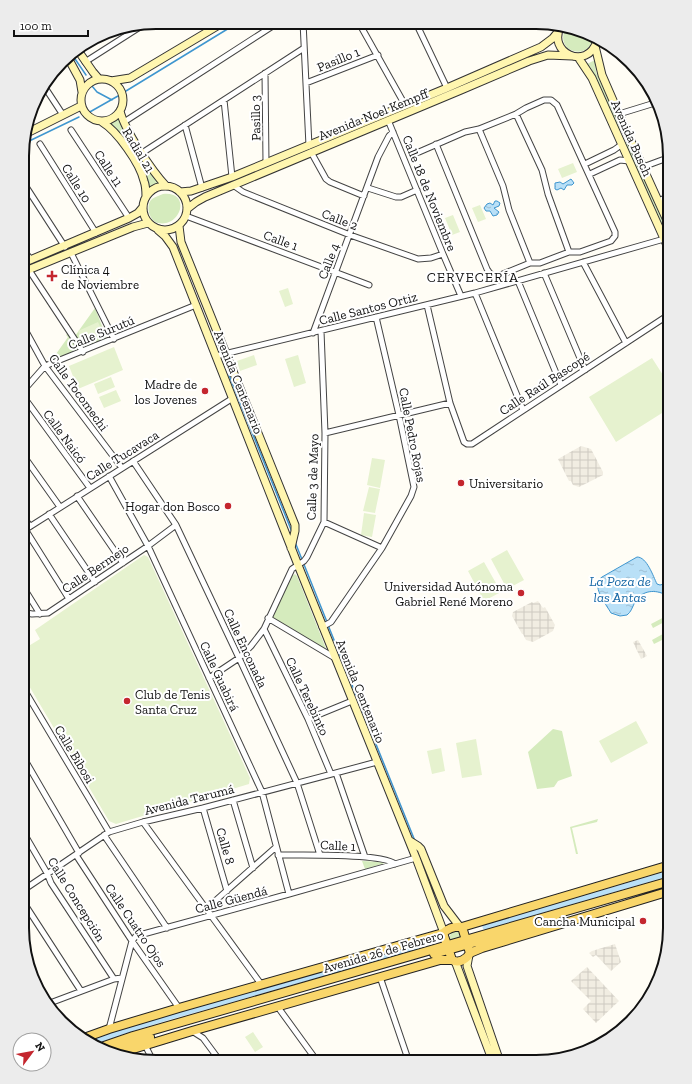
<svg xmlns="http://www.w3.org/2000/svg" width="692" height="1084" viewBox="0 0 692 1084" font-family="'Zilla Slab',serif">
<defs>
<pattern id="plaza-grid" width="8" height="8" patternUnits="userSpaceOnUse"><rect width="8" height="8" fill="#f1ede2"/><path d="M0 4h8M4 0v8" fill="none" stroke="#cecac1"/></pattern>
<pattern id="water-ripples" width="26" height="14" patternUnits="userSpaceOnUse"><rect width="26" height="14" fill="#b9e0f7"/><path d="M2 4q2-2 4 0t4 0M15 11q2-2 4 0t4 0" fill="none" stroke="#9ebfd3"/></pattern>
</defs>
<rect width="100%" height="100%" fill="#fffdf5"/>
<path fill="#d5ebbd" d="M566 28 593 39C589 52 578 55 567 48 562 41 562 36 566 28Z
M595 60 596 72 621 128V130L619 131 591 68 587 64Z
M119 117 159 183 149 187C150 170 123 134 110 123Z
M625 142H627L670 235V245L624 144Z
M163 194C192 191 181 228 158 223 149 221 145 205 152 199 155 197 160 195 163 194Z
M95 308 106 336 105 339C89 347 86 354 75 336Z
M68 333 78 350 48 362 49 360 51 361 66 340 68 337 66 335Z
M295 574 297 576 327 651 273 618V614L292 576Z
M670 614V619L653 628 651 624Z
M670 630V636L654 644 652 640Z
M553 729 562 731 572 776 558 781 554 787 537 789 528 752Z
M598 819 597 822 572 828 578 854H576L570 827Z
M362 861 385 862V863L365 869Z
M458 931 461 934 462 938 450 941 449 938 451 933Z"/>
<path fill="#e6f2cf" d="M573 163 577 172 562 178 558 169Z
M480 205 486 219 478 222 472 208Z
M453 215 460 232 452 235 445 218Z
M288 288 293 304 285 307 279 291Z
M98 322 103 333 83 342 78 331Z
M114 347 123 370 78 389 69 366Z
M254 355 257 365 240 371 237 361Z
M298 355 306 383 294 387 285 359Z
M652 358 670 386V408L616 442 589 397Z
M111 377 115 387 98 394 94 384Z
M116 390 121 401 104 408 99 397Z
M372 458 385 460 380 488 367 485Z
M369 487 380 489 375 513 363 511Z
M364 513 376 515 372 537 361 535Z
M507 550 524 580 507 589 491 559Z
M144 555 148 557 250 778 249 784 116 824 109 821 22 674V650L40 639 35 630Z
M484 562 501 592 484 601 468 571Z
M636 721 648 743 611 763 599 741Z
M476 739 482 775 462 778 456 743Z
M441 748 445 771 432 774 427 751Z
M253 1032 263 1047 255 1052 245 1037Z"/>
<path fill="url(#plaza-grid)" d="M581 446 591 449 603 472V475L579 487 573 485 571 481H569L558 459Z
M538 601 543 608 545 607 555 625 553 631 533 642 526 640 523 634H522L512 616 513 612 532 602 533 603Z
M638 640 647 656 641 659 633 642Z
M615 944 621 962 611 971 596 955 593 957 589 953 592 951Z
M587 967 619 1001 596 1023 583 1009 591 1001 571 981Z"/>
<path fill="url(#water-ripples)" stroke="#3f96cf" d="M571 179 574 183 572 185H567L564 190 561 188 557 190 555 189V183L560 182 563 184Z
M495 201H497L500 203 499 206 494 208 499 212 497 215 493 216 490 211H486L484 208 487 204 490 203 493 205Z
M637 557C647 557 653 576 657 584L660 585 664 584 669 585 670 593 664 594C653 589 640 591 634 604 632 608 631 612 627 615L620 616 611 613C606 604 590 585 602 577Z"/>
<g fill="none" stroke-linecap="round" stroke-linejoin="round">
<path stroke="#3f96cf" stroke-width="1.5" d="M71 53 86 75
M92 86 97 92 112 100
M126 91 239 22
M88 113 118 96
M23 144 79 117
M229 375 292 532
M295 542 327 622
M328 625 415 841"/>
<path stroke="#b9e0f7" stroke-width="5" d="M485 927 670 873
M94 1042C136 1026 180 1014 224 1002 288 983 353 965 417 948"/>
<defs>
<path id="street" d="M303 22 309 146
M359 23 405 105
M416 23 447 88
M85 62 143 25
M265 73 266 163
M306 83 378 55
M44 86 63 115
M224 100 232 177
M516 114 542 170 548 194 569 252
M619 114 658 102
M388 120 443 254 461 296
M124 122 279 22
M185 125 202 188
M479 129 503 186 509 210 530 263
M71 130 129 218
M40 144 96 233
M311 152 326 179 330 182 364 196
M419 152 465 132 479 129 516 114 526 108 544 100H551L557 105 615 232V236L611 241 580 252H569L540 263H530L498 276C492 276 490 274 487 269L436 144
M142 153 304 48
M585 164 614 150 621 145
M643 167 670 157
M590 174 620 160 629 161
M23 182 65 247
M233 185 243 192 350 235 418 259 431 258 443 254
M368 188 396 197H401L417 190
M658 201 670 196
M186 216 369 285
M23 249 31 260
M71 253 114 339
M583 262 626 343
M29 270 83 352
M544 273 585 370
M518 281 561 385
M475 293 523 410
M427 305 450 403 464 442 467 444H472L670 314
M23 326 45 366 122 468
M313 333 378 157 389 136 393 132
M216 356 475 293 664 239
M23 391 45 366 196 305
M23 396 90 488
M325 433 450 403
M23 455 60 507
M133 461 176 525 239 658 297 783 320 855
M109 476 148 546 262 792 289 894
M77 496 123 563
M49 514 95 582
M23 517 30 526
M324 522 382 548
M25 529 69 599
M23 531 233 398
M22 585 40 614
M22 612 32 614 48 613 148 546 176 525
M268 618 335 658
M322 627 331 622 382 548 411 496 414 487 399 415 376 317
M264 629 308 719 331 774
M209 678 239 658 251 646 264 629 292 569 304 561 307 557 324 522 325 433 321 331
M22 686 109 832
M308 719 352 701
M22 755 79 853
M336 773 365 857
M233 800 253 868
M203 808 227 891
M143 822 261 984
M22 830 47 873 51 883 114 979
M104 835 167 928
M76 855 132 941 179 1008
M278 855C299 855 383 853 395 864
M22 891 109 832 143 822 203 808 377 762
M22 900 81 991
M206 909 276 847
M32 976 45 996
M380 977 409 1062
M50 1003 114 979 122 978
M279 1007 280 1010 317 1061
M109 1029 132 941 136 936 289 894 416 858
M192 1031 203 1038 220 1061
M145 1045 153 1061"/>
<path id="secondary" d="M561 26C546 52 587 72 597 41
M595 46 602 75 625 128 670 227
M77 49 93 72 99 79
M67 56 80 80 82 92
M578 57 592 78 670 252
M81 100a21 21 0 1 1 42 0a21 21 0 1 1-42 0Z
M111 81 130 78 224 22
M120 111C125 131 152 171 166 186
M102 122C117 131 140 163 144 181 146 186 146 191 146 197
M25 134 81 106
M143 208a22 22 0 1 1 44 0a22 22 0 1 1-44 0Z
M180 192 191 191 232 177 447 88 541 47 553 38 558 32
M187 209 196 202 205 197 461 90 529 61 548 55 572 56
M179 226 181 242 295 525V531L291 548
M158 230 165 236 173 247 298 565 416 858 444 933
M23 263 129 218 138 213 143 207
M23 272 133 227 148 223
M410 841 418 846 421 849 444 906 460 927
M469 955 467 966 500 1062
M455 961 493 1062"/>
<path id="primary" d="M462 927 670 865
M470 953 482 948 670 891
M434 954 556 919
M84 1038 109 1029 179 1008 443 933C449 928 454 926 462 927L470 953C467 959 459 964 452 960L443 933
M104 1046 133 1036 670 881
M111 1050 150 1037
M120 1053 192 1031 440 960H452"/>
</defs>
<use href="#street" stroke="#444" stroke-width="7"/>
<use href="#secondary" stroke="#333" stroke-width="9"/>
<use href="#primary" stroke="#222" stroke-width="10"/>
<use href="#street" stroke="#fff" stroke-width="5"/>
<use href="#secondary" stroke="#fff6b0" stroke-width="7"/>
<use href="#primary" stroke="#f9d66b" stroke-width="8"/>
</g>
<g fill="#c4262e" stroke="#fff" stroke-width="1.5">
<path d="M50 270h4v4h4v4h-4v4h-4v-4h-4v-4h4z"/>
<circle cx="205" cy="391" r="4"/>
<circle cx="461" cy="483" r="4"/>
<circle cx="228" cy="506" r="4"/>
<circle cx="521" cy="593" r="4"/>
<circle cx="127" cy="701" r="4"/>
<circle cx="643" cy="921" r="4"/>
</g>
<g text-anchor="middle" stroke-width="4" stroke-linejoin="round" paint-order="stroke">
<g font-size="13" fill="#111" stroke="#fff">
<text transform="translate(338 59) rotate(-22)" y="5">Pasillo 1</text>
<text transform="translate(373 114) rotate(-22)" y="5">Avenida Noel Kempff</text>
<text transform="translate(255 118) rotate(-91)" y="5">Pasillo 3</text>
<text transform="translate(632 138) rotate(66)" y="5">Avenida Busch</text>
<text transform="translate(139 150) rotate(59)" y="5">Radial 21</text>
<text transform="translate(109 168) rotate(57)" y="5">Calle 11</text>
<text transform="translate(77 183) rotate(58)" y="5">Calle 10</text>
<text transform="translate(430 193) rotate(68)" y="5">Calle 18 de Noviembre</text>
<text transform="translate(340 219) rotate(21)" y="5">Calle 2</text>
<text transform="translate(281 240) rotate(20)" y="5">Calle 1</text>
<text transform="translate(328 261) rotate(-69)" y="5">Calle 4</text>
<text transform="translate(368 308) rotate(-14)" y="5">Calle Santos Ortiz</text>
<text transform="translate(101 332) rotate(-22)" y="5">Calle Surutú</text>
<text transform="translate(239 382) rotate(68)" y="5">Avenida Centenario</text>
<text transform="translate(544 383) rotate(-33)" y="5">Calle Raúl Bascopé</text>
<text transform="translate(79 392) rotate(54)" y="5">Calle Tocomechi</text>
<text transform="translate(413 435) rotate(79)" y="5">Calle Pedro Rojas</text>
<text transform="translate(65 436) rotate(54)" y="5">Calle Naicó</text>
<text transform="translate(122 455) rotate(-32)" y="5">Calle Tucavaca</text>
<text transform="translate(312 477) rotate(-88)" y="5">Calle 3 de Mayo</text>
<text transform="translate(95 568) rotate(-34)" y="5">Calle Bermejo</text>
<text transform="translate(246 648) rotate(65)" y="5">Calle Enconada</text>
<text transform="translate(220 676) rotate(65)" y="5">Calle Guabirá</text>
<text transform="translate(361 691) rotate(68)" y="5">Avenida Centenario</text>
<text transform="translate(308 696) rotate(65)" y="5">Calle Terebinto</text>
<text transform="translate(75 754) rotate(59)" y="5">Calle Bibosi</text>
<text transform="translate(189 799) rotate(-14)" y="5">Avenida Tarumá</text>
<text transform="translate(338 845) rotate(3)" y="5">Calle 1</text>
<text transform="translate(226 846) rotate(74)" y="5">Calle 8</text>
<text transform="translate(77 899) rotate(58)" y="5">Calle Concepción</text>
<text transform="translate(231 899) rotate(-15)" y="5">Calle Güendá</text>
<text transform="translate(136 925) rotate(56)" y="5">Calle Cuatro Ojos</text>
<text transform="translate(383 951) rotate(-16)" y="5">Avenida 26 de Febrero</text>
</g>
<g font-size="13" fill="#111" stroke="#fff" text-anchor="end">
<text x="61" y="274" text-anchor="start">Clínica 4<tspan x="61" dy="15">de Noviembre</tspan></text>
<text x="197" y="389">Madre de<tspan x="197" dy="15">los Jovenes</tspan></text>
<text x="469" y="488" text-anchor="start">Universitario</text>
<text x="220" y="511">Hogar don Bosco</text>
<text x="513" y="591">Universidad Autónoma<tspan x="513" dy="15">Gabriel René Moreno</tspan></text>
<text x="135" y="699" text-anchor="start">Club de Tenis<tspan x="135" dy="15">Santa Cruz</tspan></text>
<text x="635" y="926">Cancha Municipal</text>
</g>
<g font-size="14" letter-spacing="1" fill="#111" stroke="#fff">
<text x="473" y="282">CERVECERÍA</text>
</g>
<g font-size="14" font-style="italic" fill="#1768a6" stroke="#fff">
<text x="620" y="586">La Poza de<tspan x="620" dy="16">las Antas</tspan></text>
</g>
</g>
<path d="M0 0H692V1084H0ZM156 29H536A127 127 0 0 1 663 156V928A127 127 0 0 1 536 1055H156A127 127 0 0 1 29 928V156A127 127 0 0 1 156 29Z" fill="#ececec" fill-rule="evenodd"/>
<path fill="none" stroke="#111" stroke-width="2" d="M156 29H536A127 127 0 0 1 663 156V928A127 127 0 0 1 536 1055H156A127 127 0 0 1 29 928V156A127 127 0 0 1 156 29Z"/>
<g transform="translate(32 1052) rotate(58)"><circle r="19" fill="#ffffff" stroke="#a0a0a0"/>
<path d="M0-3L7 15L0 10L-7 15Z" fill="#c4262e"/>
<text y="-6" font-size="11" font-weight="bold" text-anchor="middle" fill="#111111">N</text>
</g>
<path d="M14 30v6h74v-6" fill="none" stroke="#111111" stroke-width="2"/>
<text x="20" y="30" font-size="12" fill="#111111" stroke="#ffffff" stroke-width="3" paint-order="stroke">100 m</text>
</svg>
